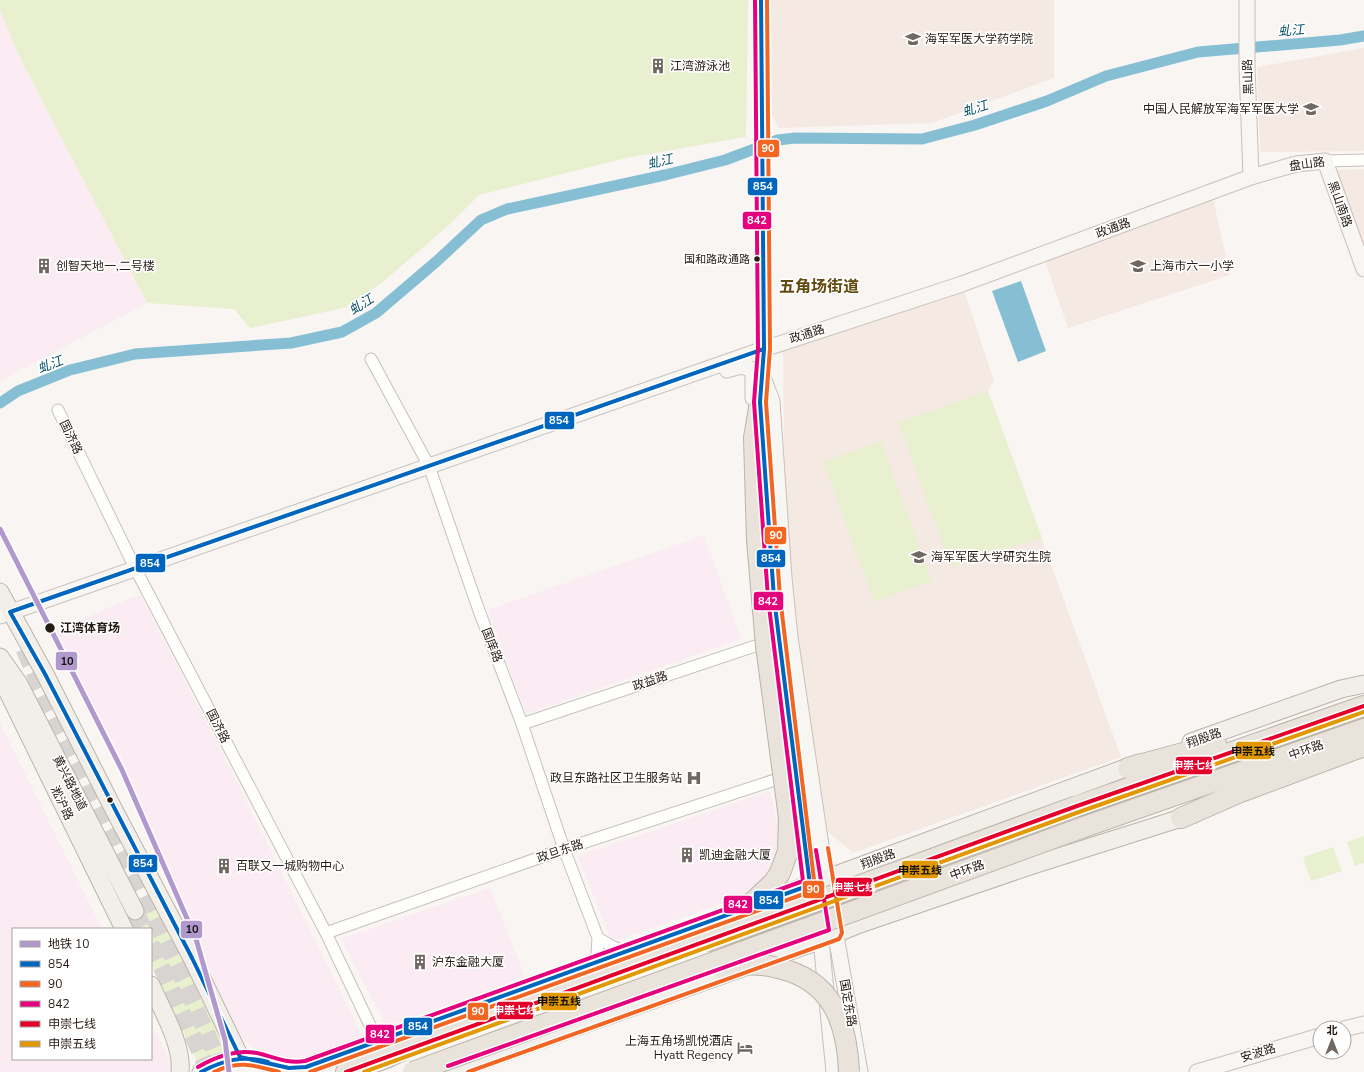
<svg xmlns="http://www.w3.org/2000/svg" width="1364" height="1072" viewBox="0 0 1364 1072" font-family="'Nunito Sans','Noto Sans SC',sans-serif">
<rect width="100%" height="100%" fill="#f8f5f3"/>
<path fill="#faecf2" d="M0 10 19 56 147 303 0 381Z
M704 535 741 639 526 714 488 610Z
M140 594 226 760 364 1039 310 1060 286 1059 251 1046 237 1032 56 631Z
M0 723 102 929H13V1059H151V1024L169 1059 173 1072H0Z
M770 791 779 827 776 868 757 891 612 942 578 856Z
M490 888 525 977 387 1027 341 939Z"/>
<path fill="#f5e9e3" d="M771 0H1054V78L932 123 779 128 772 116Z
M1364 48V151L1260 152 1257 67Z
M1364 169V251L1333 170Z
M1213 198 1230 275 1068 328 1044 257Z
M962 284 994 381 988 391 1121 757 853 853 828 832 811 734 790 576 784 459 783 343Z"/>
<path fill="#e8f0d0" d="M0 0H748L746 137 626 158 479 195 449 225 383 282 344 308 250 328 234 309 147 303 19 56 0 10Z
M988 391 1042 538 951 567 898 422Z
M881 441 932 581 874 602 823 462Z
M1364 836V863L1355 866 1347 842Z
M1333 847 1342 871 1311 881 1303 857Z
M155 902 226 1050 197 1061 151 965V929H134L127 916Z"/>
<path fill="#86bed4" d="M1021 281 1046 351 1018 362 992 291Z"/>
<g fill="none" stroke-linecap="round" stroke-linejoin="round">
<path stroke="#86bed4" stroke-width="11" d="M0 403 18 391 70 370 135 354 291 343 342 332 376 313 437 261 481 220 507 209 665 175 725 160 778 140 795 138 922 139 975 125 1047 101 1106 76 1198 52 1340 40 1364 36"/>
<path stroke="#d8d4d1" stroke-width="17" stroke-dasharray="17 8" stroke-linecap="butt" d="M24 649 38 682C101 811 168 939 223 1072
M135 911 144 929
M151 944 209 1072"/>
<defs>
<path id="street" d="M1325 161 1364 160
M371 359 429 466 478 608 522 724 564 849 598 938 597 954 594 962
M58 410 135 568 326 933 378 1042
M522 724 770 641
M326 933 564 849 787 776
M598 938 613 947 626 951"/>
<path id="secondary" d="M1247 0V66L1251 177
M727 370C738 367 744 363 753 372V398
M764 380 772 401 784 578 790 637 826 879 860 1072
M761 413 764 349 761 0
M765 483 774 598 782 673 796 773 803 840 821 940 834 1072
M0 616 764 349 962 284 1251 177 1296 164 1325 161 1364 269
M1344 1029 1364 1024
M1197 1072 1320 1036"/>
<path id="primary" d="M0 592 45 674 113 808 192 958 240 1057
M0 657 19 684 135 911
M0 676 124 929
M1191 742 1341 689 1364 684
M749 907 1139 763
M151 985C162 1010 183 1045 180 1072
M278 1067 295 1070 306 1067 486 1003
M201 1072C233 1053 254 1054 287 1072
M450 1072 821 940 860 924 1033 865 1194 814"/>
<path id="highway" d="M757 540 754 438 760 402
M1128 768 1216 744
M1077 806 1364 706
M1181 818 1238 793 1364 746
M1084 827 1364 729
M346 1072 386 1058"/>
</defs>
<use href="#street" stroke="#c8c0bb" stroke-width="13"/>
<use href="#secondary" stroke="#c8c0bb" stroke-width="17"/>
<use href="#primary" stroke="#bbb4aa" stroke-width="19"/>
<use href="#highway" stroke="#bbb4aa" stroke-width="22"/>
<use href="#street" stroke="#fefefd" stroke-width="11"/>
<use href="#secondary" stroke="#f8f6f3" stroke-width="15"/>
<use href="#primary" stroke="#f2eee9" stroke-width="17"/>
<use href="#highway" stroke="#eae3db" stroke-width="20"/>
<defs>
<path id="highway-bridge" d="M705 942 1077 806
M721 968C739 964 760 963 778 968 832 980 847 1022 849 1072
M386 1058 511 1000 720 923 754 901 773 883 780 873 788 851 789 818 766 646 757 540
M413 1072 1084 827"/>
</defs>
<use href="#highway-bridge" stroke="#bbb4aa" stroke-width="22" stroke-linecap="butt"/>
<use href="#highway-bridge" stroke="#eae3db" stroke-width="20"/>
<defs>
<path id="bus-1" d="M240 1057 289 1068 306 1067 810 885 774 598 760 402 764 349 761 0
M240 1057 192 958 45 674 10 612 764 349
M201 1072C223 1060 244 1055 268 1062"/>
<path id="bus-2" d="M214 1072C239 1060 253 1065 279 1072
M310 1072 812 891 815 888 780 597 766 402 770 349 767 0
M468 1072 839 939 842 933 828 848"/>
<path id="bus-3" d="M448 1066 829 930 816 850
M198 1067C217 1056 239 1048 261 1054 276 1058 289 1064 305 1061L803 881 768 598 754 402 758 349 755 0"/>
<path id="bus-4" d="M346 1072 1077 806 1364 706"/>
<path id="bus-5" d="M364 1072 1079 812 1364 712"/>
</defs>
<use href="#bus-1" stroke="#fff" stroke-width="7"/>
<use href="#bus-2" stroke="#fff" stroke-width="7"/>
<use href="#bus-3" stroke="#fff" stroke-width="7"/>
<use href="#bus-4" stroke="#fff" stroke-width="7"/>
<use href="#bus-5" stroke="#fff" stroke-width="7"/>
<use href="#bus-1" stroke="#0065bd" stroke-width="4"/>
<use href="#bus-2" stroke="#f26522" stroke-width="4"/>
<use href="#bus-3" stroke="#e5007d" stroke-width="4"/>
<use href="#bus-4" stroke="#e4002b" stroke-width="4"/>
<use href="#bus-5" stroke="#e29802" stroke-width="4"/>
<defs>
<path id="metro-1" d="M0 529 122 770 196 939 225 1040 229 1072"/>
</defs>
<use href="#metro-1" stroke="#fff" stroke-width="8"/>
<use href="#metro-1" stroke="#b299cd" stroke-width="5"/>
</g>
<defs>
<symbol id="university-bare" viewBox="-9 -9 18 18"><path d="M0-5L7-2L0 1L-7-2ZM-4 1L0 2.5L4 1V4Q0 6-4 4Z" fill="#706761" stroke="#fff" stroke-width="2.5" paint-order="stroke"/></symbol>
<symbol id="building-bare" viewBox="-9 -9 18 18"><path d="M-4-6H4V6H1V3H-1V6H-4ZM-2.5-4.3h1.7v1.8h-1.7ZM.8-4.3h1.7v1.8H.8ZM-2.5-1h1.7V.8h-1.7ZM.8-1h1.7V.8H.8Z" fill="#706761" stroke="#fff" stroke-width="2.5" paint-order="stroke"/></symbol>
<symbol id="school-bare" viewBox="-9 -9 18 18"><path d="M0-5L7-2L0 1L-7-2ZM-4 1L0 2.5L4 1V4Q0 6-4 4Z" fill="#706761" stroke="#fff" stroke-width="2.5" paint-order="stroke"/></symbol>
<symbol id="hospital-bare" viewBox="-9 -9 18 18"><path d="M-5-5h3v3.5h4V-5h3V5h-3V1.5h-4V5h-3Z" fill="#706761" stroke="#fff" stroke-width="2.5" paint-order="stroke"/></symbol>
<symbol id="hotel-bare" viewBox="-9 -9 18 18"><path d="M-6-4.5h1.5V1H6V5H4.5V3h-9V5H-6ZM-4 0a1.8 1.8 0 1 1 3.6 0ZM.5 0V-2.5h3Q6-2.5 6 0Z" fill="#706761" stroke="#fff" stroke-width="2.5" paint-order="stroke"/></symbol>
</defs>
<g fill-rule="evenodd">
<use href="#university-bare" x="902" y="28" width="22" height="22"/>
<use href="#building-bare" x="647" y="55" width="22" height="22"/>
<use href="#university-bare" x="1300" y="98" width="22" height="22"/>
<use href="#building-bare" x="33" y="255" width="22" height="22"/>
<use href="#school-bare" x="1127" y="255" width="22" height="22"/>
<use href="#university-bare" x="908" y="546" width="22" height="22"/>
<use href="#hospital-bare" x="683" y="767" width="22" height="22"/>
<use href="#building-bare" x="676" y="844" width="22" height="22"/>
<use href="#building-bare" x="213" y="855" width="22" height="22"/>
<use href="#building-bare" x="409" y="951" width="22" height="22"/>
<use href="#hotel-bare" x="734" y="1037" width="22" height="22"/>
</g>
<g fill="#261a13" stroke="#fff" stroke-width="1.5">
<circle cx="757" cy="259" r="3.5"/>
<circle cx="50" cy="628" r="5.5"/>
<circle cx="110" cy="800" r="3.5"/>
</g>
<g text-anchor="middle" stroke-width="3.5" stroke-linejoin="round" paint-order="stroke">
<g font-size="11" fill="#261a13" stroke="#fff" text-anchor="end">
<text x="750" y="263">国和路政通路</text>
</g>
<g font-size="12" fill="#261a13" stroke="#fff" text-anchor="start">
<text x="925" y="43">海军军医大学药学院</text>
<text x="670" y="70">江湾游泳池</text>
<text x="1299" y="113" text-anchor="end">中国人民解放军海军军医大学</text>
<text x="56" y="270">创智天地一,二号楼</text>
<text x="1150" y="270">上海市六一小学</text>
<text x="931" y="561">海军军医大学研究生院</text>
<text x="682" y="782" text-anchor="end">政旦东路社区卫生服务站</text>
<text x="699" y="859">凯迪金融大厦</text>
<text x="236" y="870">百联又一城购物中心</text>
<text x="432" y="966">沪东金融大厦</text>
<text x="733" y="1045" text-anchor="end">上海五角场凯悦酒店<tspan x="733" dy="14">Hyatt Regency</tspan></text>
</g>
<g font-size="12" fill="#261a13" stroke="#fff">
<text transform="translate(1248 77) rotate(-92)" y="4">黑山路</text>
<text transform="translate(1307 164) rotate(-8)" y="4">盘山路</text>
<text transform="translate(1340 204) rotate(70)" y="4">黑山南路</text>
<text transform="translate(1113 228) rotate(-20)" y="4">政通路</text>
<text transform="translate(807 334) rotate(-18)" y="4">政通路</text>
<text transform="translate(71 437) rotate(64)" y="4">国济路</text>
<text transform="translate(492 645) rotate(69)" y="4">国庠路</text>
<text transform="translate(650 681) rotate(-19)" y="4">政益路</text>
<text transform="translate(218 726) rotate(63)" y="4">国济路</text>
<text transform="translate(1204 738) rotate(-19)" y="4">翔殷路</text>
<text transform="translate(1306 750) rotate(-19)" y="4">中环路</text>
<text transform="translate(70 783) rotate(63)" y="4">黄兴路地道</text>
<text transform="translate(62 803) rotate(64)" y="4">淞沪路</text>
<text transform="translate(560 851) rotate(-19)" y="4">政旦东路</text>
<text transform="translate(878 859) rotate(-20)" y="4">翔殷路</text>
<text transform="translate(967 870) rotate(-20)" y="4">中环路</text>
<text transform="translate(848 1003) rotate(80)" y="4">国定东路</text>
<text transform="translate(1258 1053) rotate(-17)" y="4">安波路</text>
</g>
<g font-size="12" font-weight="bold" fill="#261a13" stroke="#fff" text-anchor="start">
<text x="60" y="632">江湾体育场</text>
</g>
<g font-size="13" font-style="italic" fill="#064f65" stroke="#fff">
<text transform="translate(1291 30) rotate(-5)" y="5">虬江</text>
<text transform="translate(975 108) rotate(-17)" y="5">虬江</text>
<text transform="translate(660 161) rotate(-13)" y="5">虬江</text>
<text transform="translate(361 304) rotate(-33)" y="5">虬江</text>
<text transform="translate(50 364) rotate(-21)" y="5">虬江</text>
</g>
<g font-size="16" font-weight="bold" fill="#634a0f" stroke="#fff">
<text x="819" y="292">五角场街道</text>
</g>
</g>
<g stroke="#fff" stroke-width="1.5">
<rect x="757" y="139" width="23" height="19" rx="4" fill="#f26522"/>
<rect x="747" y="177" width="31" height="19" rx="4" fill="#0065bd"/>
<rect x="742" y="211" width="30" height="19" rx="4" fill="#e5007d"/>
<rect x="544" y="411" width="31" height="19" rx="4" fill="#0065bd"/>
<rect x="764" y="526" width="23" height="19" rx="4" fill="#f26522"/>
<rect x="756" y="549" width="30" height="19" rx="4" fill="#0065bd"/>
<rect x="135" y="553" width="31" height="20" rx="4" fill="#0065bd"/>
<rect x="753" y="591" width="31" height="20" rx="4" fill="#e5007d"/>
<rect x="55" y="651" width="23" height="20" rx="4" fill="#b299cd"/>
<rect x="1235" y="741" width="37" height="19" rx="4" fill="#e29802"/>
<rect x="1175" y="756" width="38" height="19" rx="4" fill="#e4002b"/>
<rect x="128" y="854" width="30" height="19" rx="4" fill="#0065bd"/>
<rect x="901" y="860" width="38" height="19" rx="4" fill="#e29802"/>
<rect x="835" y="877" width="38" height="20" rx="4" fill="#e4002b"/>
<rect x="802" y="880" width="23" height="19" rx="4" fill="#f26522"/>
<rect x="753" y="890" width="31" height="20" rx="4" fill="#0065bd"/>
<rect x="723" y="895" width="30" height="19" rx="4" fill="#e5007d"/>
<rect x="180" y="920" width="23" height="19" rx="4" fill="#b299cd"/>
<rect x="540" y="992" width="38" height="19" rx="4" fill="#e29802"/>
<rect x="496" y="1001" width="38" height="19" rx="4" fill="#e4002b"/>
<rect x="467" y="1002" width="22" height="19" rx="4" fill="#f26522"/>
<rect x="403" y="1017" width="30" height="19" rx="4" fill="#0065bd"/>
<rect x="365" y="1024" width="30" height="20" rx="4" fill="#e5007d"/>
</g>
<g font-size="11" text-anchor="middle" font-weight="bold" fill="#fff">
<text x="768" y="152">90</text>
<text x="763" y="190">854</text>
<text x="757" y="224">842</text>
<text x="559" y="424">854</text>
<text x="776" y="539">90</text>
<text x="771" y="562">854</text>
<text x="150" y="567">854</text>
<text x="768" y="605">842</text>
<text x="1194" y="769">申崇七线</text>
<text x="143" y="867">854</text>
<text x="854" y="891">申崇七线</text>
<text x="813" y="893">90</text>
<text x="769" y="904">854</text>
<text x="738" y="908">842</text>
<text x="515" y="1014">申崇七线</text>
<text x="478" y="1015">90</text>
<text x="418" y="1030">854</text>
<text x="380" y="1038">842</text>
</g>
<g font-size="11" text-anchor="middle" font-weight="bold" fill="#111">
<text x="67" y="665">10</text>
<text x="1253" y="755">申崇五线</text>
<text x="920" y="874">申崇五线</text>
<text x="192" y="933">10</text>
<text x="559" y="1005">申崇五线</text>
</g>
<rect x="12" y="928" width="140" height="132" fill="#ffffff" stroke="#a8a3a1"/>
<rect x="20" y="941" width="20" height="6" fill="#b299cd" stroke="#a8a3a1"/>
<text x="48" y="948" font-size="12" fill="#261a13">地铁 10</text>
<rect x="20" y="961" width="20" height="6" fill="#0065bd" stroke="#a8a3a1"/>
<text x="48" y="968" font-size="12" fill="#261a13">854</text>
<rect x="20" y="981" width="20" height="6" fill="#f26522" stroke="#a8a3a1"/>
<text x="48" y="988" font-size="12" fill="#261a13">90</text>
<rect x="20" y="1001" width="20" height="6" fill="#e5007d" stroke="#a8a3a1"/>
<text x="48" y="1008" font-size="12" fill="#261a13">842</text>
<rect x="20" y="1021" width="20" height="6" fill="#e4002b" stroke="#a8a3a1"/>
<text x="48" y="1028" font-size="12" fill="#261a13">申崇七线</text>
<rect x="20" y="1041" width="20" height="6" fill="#e29802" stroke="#a8a3a1"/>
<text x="48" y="1048" font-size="12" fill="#261a13">申崇五线</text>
<g transform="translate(1332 1040)"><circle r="19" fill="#ffffff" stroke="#a8a3a1"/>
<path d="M0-3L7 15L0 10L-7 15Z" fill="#706761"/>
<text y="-6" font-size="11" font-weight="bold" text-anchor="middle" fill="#261a13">北</text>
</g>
</svg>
